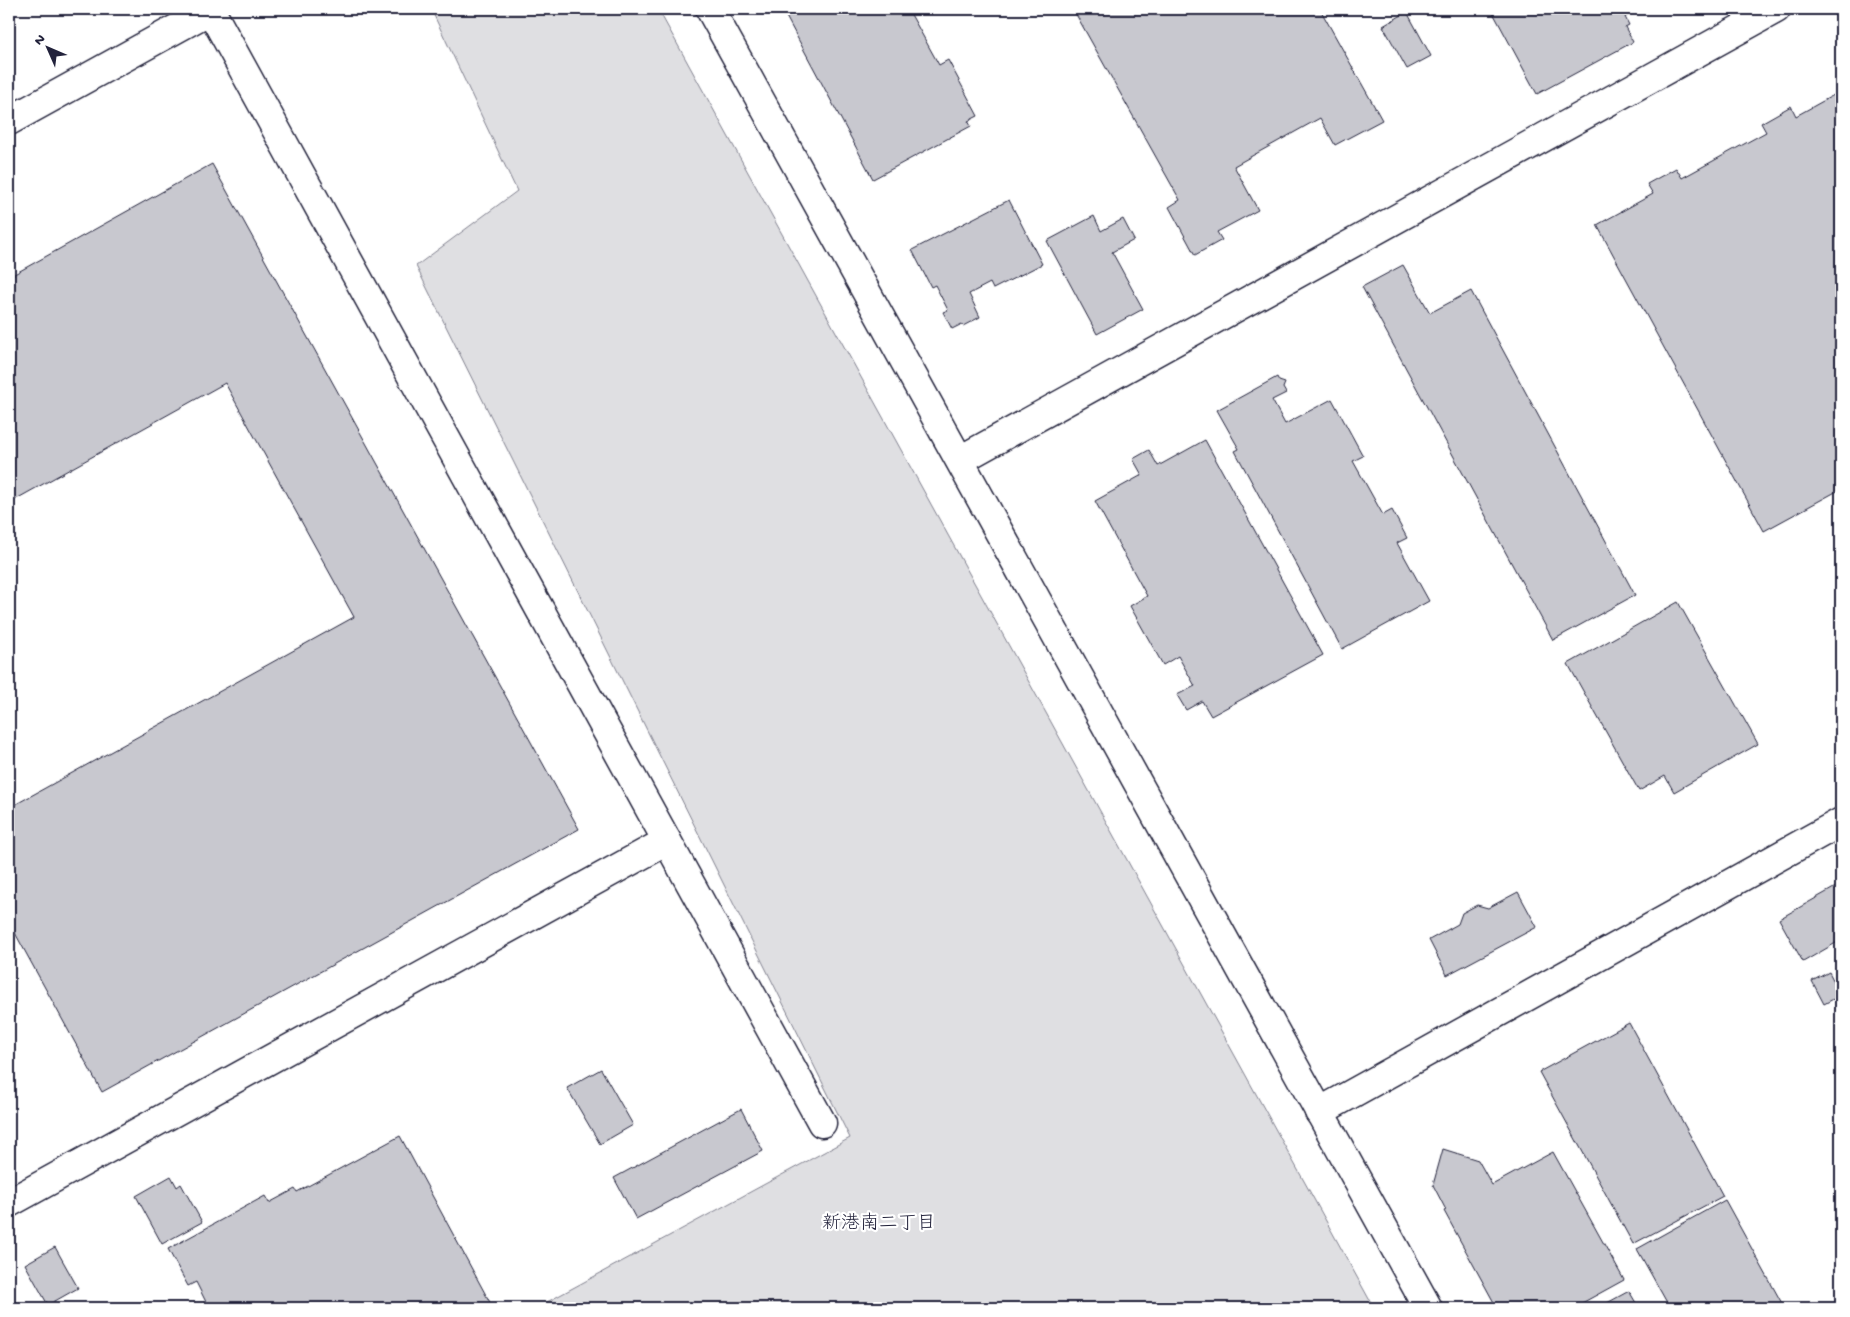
<svg xmlns="http://www.w3.org/2000/svg" width="1850" height="1317" viewBox="0 0 1850 1317" font-family="'Gochi Hand','Klee One',sans-serif">
<rect width="100%" height="100%" fill="#fff"/>
<filter id="ink" filterUnits="userSpaceOnUse"><feTurbulence type="fractalNoise" baseFrequency=".02" numOctaves="2"/><feDisplacementMap in="SourceGraphic" scale="10" xChannelSelector="R" yChannelSelector="G"/><feConvolveMatrix kernelMatrix="1 2 1 2 8 2 1 2 1" color-interpolation-filters="sRGB"/></filter>
<g filter="url(#ink)">
<path fill="#dfdfe2" stroke="#80808e" d="M431 9H658L1374 1308H536L850 1138 416 266 517 191Z"/>
<path fill="#c8c8cf" stroke="#22223b" d="M782 9H908L939 65 948 60 978 116 968 121 971 126 873 179Z
M1073 9H1269L1271 12 1276 9H1320L1382 120 1335 145 1320 118 1234 166 1258 210 1217 232 1222 240 1195 255 1169 207 1180 200Z
M1491 9H1625L1629 15 1625 17 1629 25 1625 27 1633 42 1537 94Z
M1407 12 1431 56 1407 69 1383 26Z
M1841 91V489L1764 531 1597 225 1653 194 1647 184 1676 168 1682 178 1766 132 1761 123 1791 106 1796 116Z
M212 164 579 829 102 1092 9 922V808L354 617 225 383 9 503V277Z
M1009 200 1042 264 993 289 990 283 969 294 980 317 963 326 962 324 952 329 943 312 948 310 935 285 931 287 912 250Z
M1094 216 1101 231 1123 219 1134 240 1112 252 1143 309 1097 334 1047 241Z
M1403 265 1430 313 1471 291 1635 595 1553 640 1362 287Z
M1277 377 1279 381 1285 383 1283 388 1286 393 1272 400 1285 424 1332 399 1363 456 1353 461 1383 515 1392 510 1407 538 1397 543 1429 601 1342 649 1235 451 1239 449 1217 410Z
M1205 440 1323 655 1211 716 1202 701 1186 710 1177 695 1195 686 1178 656 1163 665 1130 606 1147 596 1095 501 1142 475 1133 459 1149 450 1158 466Z
M1678 602 1758 744 1674 792 1665 776 1639 791 1568 664Z
M1841 884V940L1803 962 1779 919Z
M1518 892 1537 927 1447 975 1429 940 1458 924 1462 913 1477 905 1488 908Z
M1829 972 1841 995 1824 1004 1812 981Z
M1629 1023 1723 1196 1633 1244 1539 1072Z
M601 1069 633 1125 600 1144 567 1088Z
M741 1109 763 1151 636 1219 614 1178Z
M400 1136 493 1308H200L198 1306 206 1302 196 1282 188 1286 168 1249 265 1196 269 1203 295 1189 297 1192Z
M1443 1149 1478 1160 1492 1185 1553 1152 1624 1280 1573 1308H1497L1444 1211 1446 1210 1433 1185Z
M171 1176 177 1187 181 1184 202 1222 162 1244 136 1196Z
M1725 1200 1784 1307 1783 1308H1670L1637 1249Z
M55 1247 78 1288 48 1305 25 1264Z
M1629 1291 1639 1308H1598Z"/>
<g fill="none" stroke-linecap="round" stroke-linejoin="round">
<defs>
<path id="street" d="M960 460 1776 9
M1319 1112 1841 822
M9 1203 667 841"/>
<path id="secondary" d="M210 9 822 1123
M710 9 1428 1308
M9 121 212 9"/>
</defs>
<use href="#street" stroke="#22223b" stroke-width="31"/>
<use href="#secondary" stroke="#22223b" stroke-width="31"/>
<use href="#street" stroke="#fff" stroke-width="28"/>
<use href="#secondary" stroke="#fff" stroke-width="28"/>
</g>
</g>
<g text-anchor="middle" stroke-width="4.5" stroke-linejoin="round" paint-order="stroke">
<g font-size="19" fill="#22223b" stroke="#fff">
<text x="879" y="1228">新港南二丁目</text>
</g>
</g>
<rect width="1850" height="1317" fill="none" stroke="#fff" stroke-width="30"/>
<rect x="15" y="15" width="1820" height="1287" fill="none" stroke="#22223b" stroke-width="2" filter="url(#ink)"/>
<g transform="translate(48 48) rotate(315)" stroke="#ffffff" stroke-width="4" paint-order="stroke">
<path d="M0-4L9 19L0 12L-9 19Z" fill="#22223b"/>
<text y="-8" font-size="14" font-weight="bold" text-anchor="middle" fill="#22223b">N</text>
</g>
</svg>
